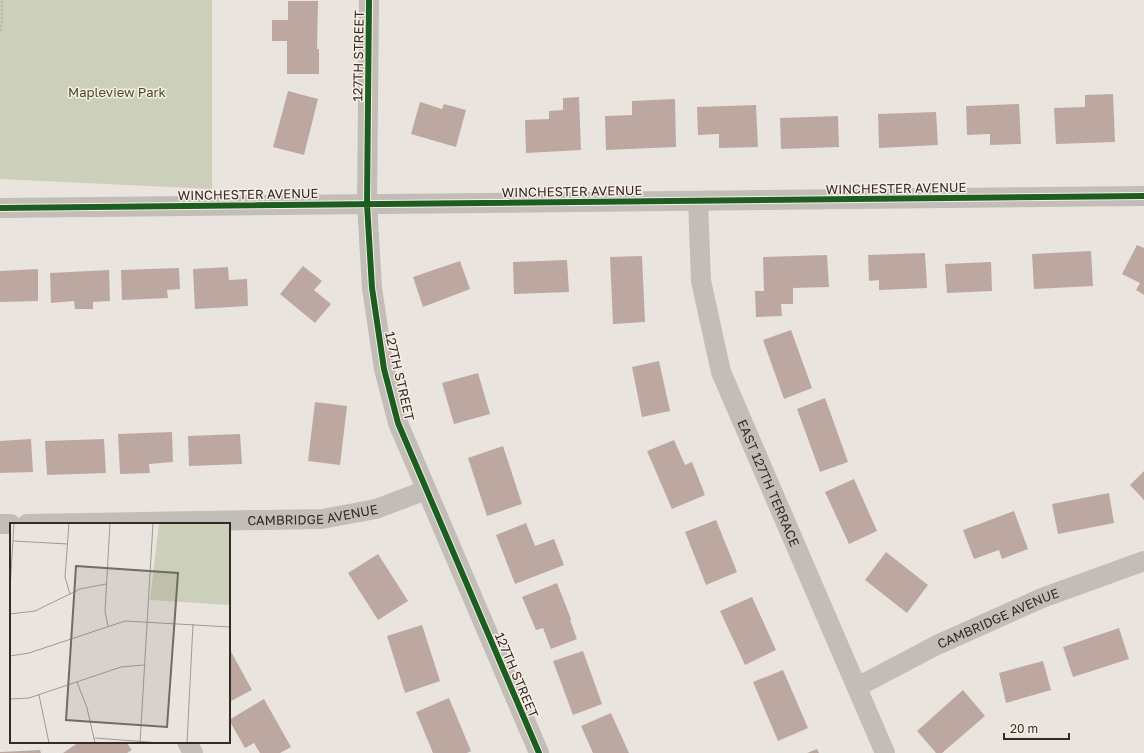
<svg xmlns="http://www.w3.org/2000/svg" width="1144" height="753" viewBox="0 0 1144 753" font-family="'Golos Text',sans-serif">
<rect width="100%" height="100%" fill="#eae4de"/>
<path fill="#cccfb9" d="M0 0H212V189L0 179Z"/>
<path fill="#bda8a1" d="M288 1H318L317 49H319V74H287V41H272V20H288Z
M288 91 318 99 304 155 273 147Z
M1113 94 1115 142 1056 144 1054 108 1085 107V95Z
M579 97 581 150 526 153 525 120 549 119V111L563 110V98Z
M675 99 676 147 606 150 605 116 632 115V101Z
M420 102 442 109 444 104 466 110 456 147 411 134Z
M1019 104 1021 144 990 145V134L967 135 966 106Z
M756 105 758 147 719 148V134L698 135 697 107Z
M936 112 938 145 879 148 878 114Z
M838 116 839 147 781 149 780 118Z
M1137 245 1144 248V295L1136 290 1140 283 1122 274Z
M1091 251 1093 286 1034 289 1032 254Z
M925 253 927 288 879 290V280L869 281 868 255Z
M827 255 829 287 793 288V304H781L782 316 756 317 755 291H764L763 257Z
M642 256 645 322 613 324 610 257Z
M567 260 569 292 514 294 513 262Z
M460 261 470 289 423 307 413 277Z
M991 262 992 291 947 293 945 264Z
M303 266 322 281 314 290 331 304 315 323 280 294Z
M228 267 229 280 247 279 248 306 195 309 193 269Z
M179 268 180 289 167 290 168 298 122 300 121 270Z
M38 269V301L0 302V271Z
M109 270 110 301 93 302V309H75L74 301 51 303 50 273Z
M791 330 812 388 784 399 763 340Z
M659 361 670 411 642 417 632 367Z
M478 373 490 414 454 424 442 383Z
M825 398 848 462 820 472 797 409Z
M315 402 347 406 340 465 308 461Z
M172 432 173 462 149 464 150 473 120 474 118 434Z
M240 434 242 464 189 466 188 436Z
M31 439 33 472 0 473V441Z
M104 439 106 473 47 475 45 441Z
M674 440 685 465 692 462 705 495 672 509 647 451Z
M503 446 522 504 487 516 468 458Z
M1144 471V500L1130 485Z
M854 479 877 531 849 544 825 492Z
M1109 493 1114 523 1058 534 1052 504Z
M1014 511 1028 549 1002 559 999 550 974 559 963 530Z
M716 520 737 572 706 585 685 532Z
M526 523 535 546 554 539 564 565 515 584 496 535Z
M886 552 928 585 907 613 865 580Z
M378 554 408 601 378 620 348 573Z
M557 583 571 619 570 620 577 639 551 649 543 628 536 630 522 597Z
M752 597 776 650 745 665 720 611Z
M422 625 440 681 405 693 387 636Z
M1119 628 1129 659 1073 677 1063 647Z
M229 648 252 690 229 702Z
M583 651 602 704 573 715 553 661Z
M1043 661 1051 690 1006 703 999 673Z
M783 670 808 728 778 741 753 682Z
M963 690 985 716 942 753H936L917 731Z
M449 698 471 751 467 753H433L416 712Z
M264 699 291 747 280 753H260L254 743 245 748 229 720Z
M611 713 629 753H593L581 726Z
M79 742H126L132 750 127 753H63Z
M817 749 819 753H807Z
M40 750 41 753H0V752Z"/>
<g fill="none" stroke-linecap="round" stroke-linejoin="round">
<path stroke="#bcb5b0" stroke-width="2.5" stroke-dasharray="2 2" stroke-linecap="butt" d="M0 31 2 22V0"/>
<g stroke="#c3bdb8" stroke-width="20">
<path d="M369 0 367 204 372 288 384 369 398 423 539 753"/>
<path id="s1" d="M698 201 701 281 721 372 885 753"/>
<path d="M0 208 1144 196"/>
<path d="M0 524H11"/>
<path id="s2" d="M27 524 322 519 376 509 426 490"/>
<path id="s3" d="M857 687 937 645 1042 598 1144 561"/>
<path d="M187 742 193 753"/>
</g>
<defs>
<path id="cycleway" d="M369 0 367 204 372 288 384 369 398 423 539 753
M0 208 1144 196"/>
</defs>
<use href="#cycleway" stroke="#f8eee5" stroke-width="8"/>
<use href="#cycleway" stroke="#1b5e20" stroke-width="6"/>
</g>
<g text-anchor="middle" stroke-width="3" stroke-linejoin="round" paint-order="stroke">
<g font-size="13" fill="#332a26" stroke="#f8eee5">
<text transform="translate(358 56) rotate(-89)" y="5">127TH STREET</text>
<text transform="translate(896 188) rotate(-1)" y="5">WINCHESTER AVENUE</text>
<text transform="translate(572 191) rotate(-1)" y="5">WINCHESTER AVENUE</text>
<text transform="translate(248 194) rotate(-1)" y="5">WINCHESTER AVENUE</text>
<text transform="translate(400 376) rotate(77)" y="5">127TH STREET</text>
<text dy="5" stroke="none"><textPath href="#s1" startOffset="294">EAST 127TH TERRACE</textPath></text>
<text dy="5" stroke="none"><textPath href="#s2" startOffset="286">CAMBRIDGE AVENUE</textPath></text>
<text dy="5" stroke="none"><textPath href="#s3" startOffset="157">CAMBRIDGE AVENUE</textPath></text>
<text transform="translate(517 675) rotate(67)" y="5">127TH STREET</text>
</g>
<g font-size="13" fill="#44502c" stroke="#f8eee5">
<text x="117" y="97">Mapleview Park</text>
</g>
</g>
<g transform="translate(10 523)">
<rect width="220" height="220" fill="#eae4de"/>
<path d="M149 0H220V82L140 77Z" fill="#cccfb9"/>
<path fill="none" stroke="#a19a94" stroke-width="1" d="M59 0 55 54 60 71M3 18 58 21M0 66 4 0M0 91 25 88 70 66 96 61M98 103 95 88 100 0M0 133 19 130 115 98 220 104M67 159 77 185 85 220M29 172 39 220M0 176 19 175 111 144 134 142M85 215 151 220M130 220 143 0M177 220 183 101"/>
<path fill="#736b66" fill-opacity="0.15" stroke="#736b66" stroke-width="2" d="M66 43 168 50 157 204 56 197Z"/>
<rect width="220" height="220" fill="none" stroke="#332a26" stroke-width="2"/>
</g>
<path d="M1004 733v6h65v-6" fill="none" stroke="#332a26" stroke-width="2"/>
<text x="1010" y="733" font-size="12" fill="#332a26" stroke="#f8eee5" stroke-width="3" paint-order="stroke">20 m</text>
</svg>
